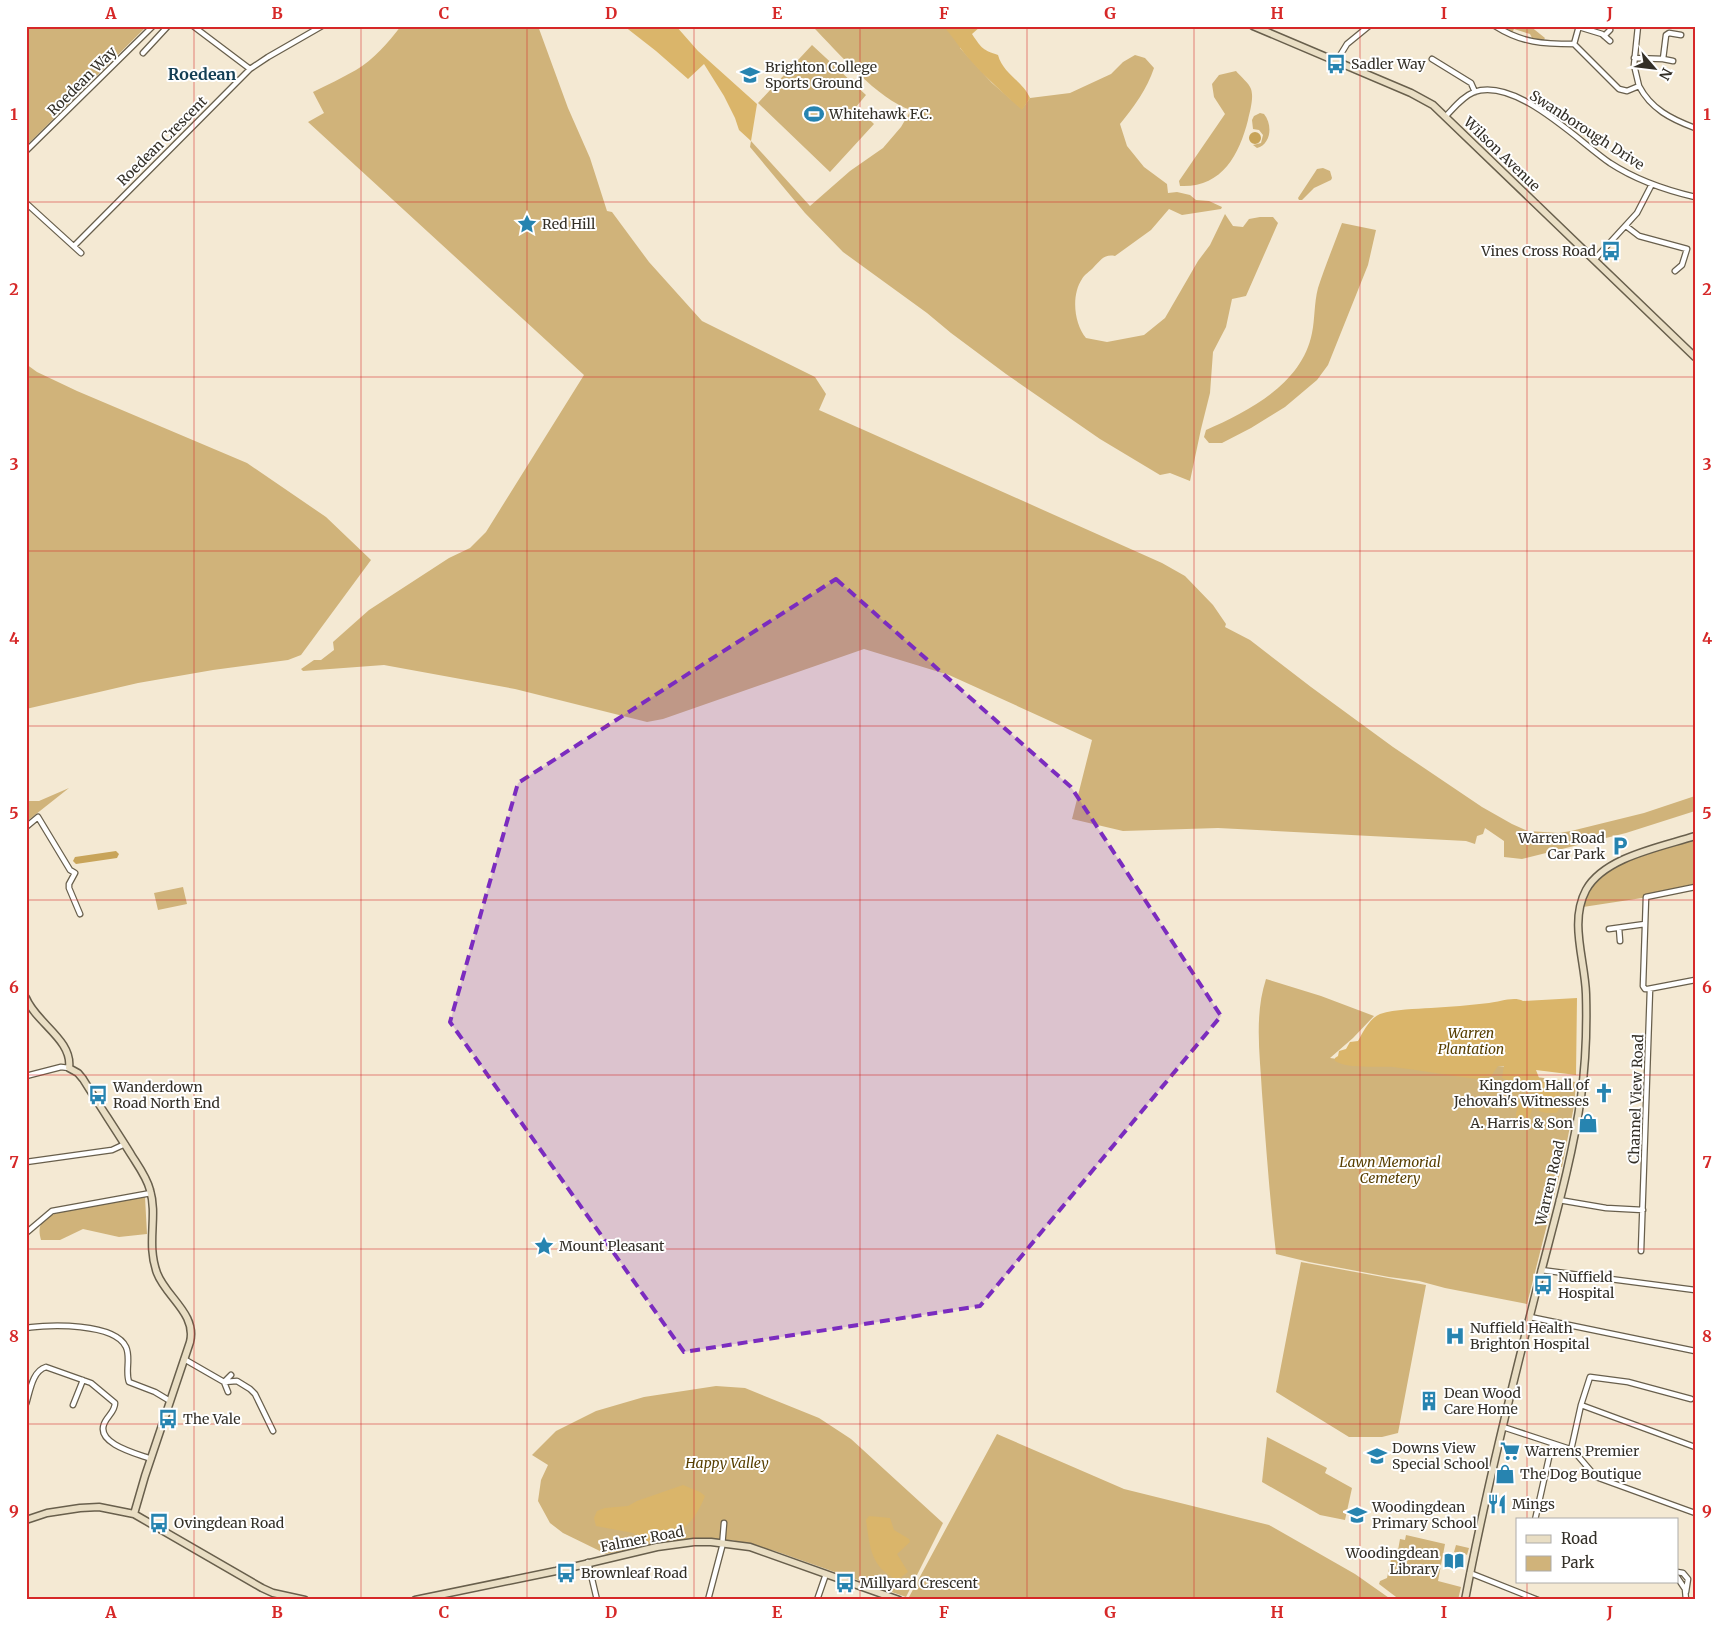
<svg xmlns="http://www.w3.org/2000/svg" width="1721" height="1626" viewBox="0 0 1721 1626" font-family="Merriweather,serif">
<rect width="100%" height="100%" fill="#f4e9d3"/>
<path fill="#d0b37a" d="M26 26H147L26 146Z
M401 26H538L568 108 590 158 607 211 612 212 649 262 702 321 815 377 826 394 819 410 1162 563 1185 576 1213 605 1226 624 1225 627 1250 640 1311 687 1393 747 1482 807 1512 824 1528 831 1559 833 1571 831 1644 813 1695 796V811L1626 833 1522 859 1504 857V841L1485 828 1483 834 1477 836 1475 844 1466 841 1218 828 1123 831 1072 819 1092 740 949 675 864 649 663 719 647 722 515 689 384 665 303 671 301 669 314 660H321L334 650 333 642 369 610 449 558 470 548 486 532 584 375 308 122 324 113 313 92C327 85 342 78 356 70 374 59 388 43 401 26Z
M812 26H963L960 48 992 83 1022 109 1030 98 1070 93 1111 74 1123 62 1135 55 1145 58 1154 68C1147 89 1134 107 1120 124L1127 146 1144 167 1167 184 1168 193 1177 192 1190 195 1196 200 1209 201 1222 207 1221 209 1182 215 1169 209 1151 230 1115 256C1104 254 1101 260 1093 268 1090 271 1084 275 1082 279 1071 295 1074 324 1086 338L1107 342 1144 335 1165 318 1198 261 1210 245 1225 214 1233 226 1243 227 1249 219 1260 217H1273L1278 223 1246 296 1232 299 1226 327 1213 352 1210 393 1201 429 1190 481 1170 473 1160 475 1100 439 1006 374 951 333 927 313 843 252 805 213 750 147 751 141 810 206 850 171 883 148 901 127 911 110C878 100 838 52 812 26Z
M1508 26H1530L1545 38 1543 41 1532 38 1530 34 1514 29 1512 33 1509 32Z
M812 45 866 95 856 107 874 124 830 172 758 103Z
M1236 71C1240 76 1249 83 1251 89 1254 98 1250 111 1248 120 1239 156 1221 188 1180 186L1179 181 1225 114 1214 97 1212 84 1219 75Z
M1260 113 1264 114C1273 125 1271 144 1257 148L1253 145 1261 143 1263 135 1259 130 1253 129 1252 120 1254 116Z
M1323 168 1330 171 1332 178 1331 180 1314 188 1302 200H1299L1298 198 1317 169Z
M1342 223 1376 230 1368 265 1328 365 1317 380 1285 407 1251 428 1222 443H1209L1204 437 1206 430C1249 411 1302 384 1312 333 1315 319 1314 303 1318 288 1325 266 1334 245 1342 223Z
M26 364 37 372 77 391 247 463 326 517 371 560 301 655 288 660 213 670 138 683 26 709Z
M69 788 26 822V801H39Z
M1695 839V887L1642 898 1583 907C1586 897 1590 888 1598 880 1619 857 1665 849 1695 839Z
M183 887 187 904 158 910 154 893Z
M1266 979 1321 996 1374 1016 1353 1038 1330 1058 1383 1065 1498 1066 1522 1068 1521 1075 1576 1082 1574 1106 1562 1167H1559L1558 1172 1560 1173 1527 1304 1445 1288 1419 1281 1389 1277 1309 1262 1276 1254C1270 1200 1266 1147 1262 1093 1260 1055 1254 1016 1266 979Z
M145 1197 147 1234 119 1237 83 1229 60 1240H41C39 1233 38 1225 45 1219 59 1207 124 1201 145 1197Z
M1301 1262 1426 1285 1398 1433 1382 1437H1349L1276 1392Z
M716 1386 745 1388 819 1418 851 1439 943 1523 906 1597 775 1551 732 1540 685 1539 606 1554 563 1533 550 1523 538 1501 541 1480 548 1465 532 1455 556 1431 596 1411 644 1397Z
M997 1434 1124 1489 1269 1525 1355 1574 1392 1600H916L909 1597Z
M1267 1437 1327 1468 1325 1473 1352 1488 1345 1520 1320 1515 1262 1482Z
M1406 1535 1445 1544 1438 1581 1461 1587 1458 1600H1400L1379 1584 1380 1581 1387 1578 1392 1555 1397 1556 1400 1539 1405 1540Z
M1456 1545 1469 1548 1467 1555 1465 1554 1464 1557 1459 1555V1553L1454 1552Z"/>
<path fill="#dab56a" d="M624 26H676L698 51 757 104 751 141 739 130 735 118 724 96 704 64 688 79 656 51Z
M945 26H981L972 34C982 49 983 50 998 55 1003 74 1023 81 1030 98L1022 110C1001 91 979 72 961 49 956 42 951 35 945 28Z
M1577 998 1576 1075 1536 1070 1541 1083C1566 1078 1559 1097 1558 1111L1556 1113H1546L1539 1111 1537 1106 1539 1088 1534 1085 1530 1087 1525 1086 1517 1090H1510L1508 1080 1502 1078 1504 1066H1498L1491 1076 1478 1079C1449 1076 1421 1070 1393 1067 1377 1066 1348 1069 1335 1061V1058L1338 1056 1339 1051 1346 1049 1350 1042 1358 1041C1363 1032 1370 1018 1380 1014 1396 1009 1415 1009 1431 1008 1450 1007 1470 1005 1489 1003 1499 1002 1514 996 1523 1001Z
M1522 1102 1529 1104 1532 1110 1528 1121 1521 1126 1516 1122V1113L1519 1104Z
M683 1485 700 1492 705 1496C692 1529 676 1537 643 1542L633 1533 596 1526 594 1518 597 1511 605 1508 628 1506 637 1501Z
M869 1516 890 1518 894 1530 909 1539 910 1542 897 1554 908 1572 897 1580C870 1566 870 1547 866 1520Z"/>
<path fill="#c8a459" d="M1249 138a6 6 0 1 1 12 0a6 6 0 1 1-12 0Z
M116 851 119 854 117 858 76 864 73 861 75 857Z"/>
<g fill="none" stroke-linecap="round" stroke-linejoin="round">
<defs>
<path id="street" d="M193 26 250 69
M1495 26C1522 43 1543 44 1574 44L1619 89 1627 91 1639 86C1651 109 1671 119 1695 128
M1638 26 1634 65 1639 86
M1579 27 1602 34 1610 41
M1604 36 1610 30
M1574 44 1579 26
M143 53 168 26
M1634 58 1663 59 1666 35 1669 33 1681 35
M1432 59 1471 83 1475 92
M1663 59 1673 61
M1336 62 1347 44 1369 26
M1445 117C1454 108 1462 97 1474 92 1516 77 1578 141 1610 163 1636 180 1665 190 1695 197
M26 151 153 26
M26 203 81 253
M1626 226 1639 236 1687 249 1682 265 1675 271
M74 246 250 69 268 57 322 26
M1594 260 1637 213 1652 184
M26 827 38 817 70 870 75 873 69 884V888L80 914
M1695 887 1646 897 1643 986 1645 989H1648L1695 980
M1619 928 1620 941
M1609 929 1645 924
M26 1076 61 1067 69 1068
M26 1162 112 1150 125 1144
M1559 1200 1606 1208 1643 1210
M26 1233 52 1211 151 1193
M1641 1251 1650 989
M1541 1270 1695 1290
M1530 1317 1695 1351
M26 1328C49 1324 115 1323 126 1347 131 1358 125 1371 129 1382L155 1392 170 1401
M184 1359 224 1382 237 1381 250 1389 255 1394 273 1431
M228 1392 224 1382 231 1375
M26 1404C30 1392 32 1371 46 1367L91 1383 115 1403C115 1412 107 1416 104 1424 96 1444 138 1454 151 1459
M73 1405 83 1380
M1581 1405 1695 1447
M1503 1427 1573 1450 1596 1477 1695 1513
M1571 1450 1581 1405 1590 1377 1628 1382 1691 1399
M1535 1520 1552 1444
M588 1562 597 1600
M1677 1572 1683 1573 1688 1579 1686 1592
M1470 1573 1538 1600
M1677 1577 1685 1589 1686 1600
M708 1600 722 1547 724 1523
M817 1600 826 1574"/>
<path id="secondary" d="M1253 26 1411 93 1433 105 1695 357
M26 998C36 1023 73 1040 69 1068L78 1073 83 1079C99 1105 116 1130 132 1156 139 1167 147 1178 150 1190 158 1217 146 1243 157 1273 166 1297 197 1314 190 1342L145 1476 134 1514
M26 1520 47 1513 80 1508 99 1507 134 1514 262 1588 273 1593 305 1600
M415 1600 556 1571 657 1547 694 1542H711L750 1547 899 1600
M1465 1600C1485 1495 1511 1391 1537 1288 1553 1225 1572 1161 1581 1097 1586 1062 1587 1029 1586 994 1585 960 1569 922 1586 890 1604 857 1661 847 1695 836"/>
</defs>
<use href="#street" stroke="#685f4c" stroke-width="7"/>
<use href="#secondary" stroke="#685f4c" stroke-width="9"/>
<use href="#street" stroke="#fff" stroke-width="4.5"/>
<use href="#secondary" stroke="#e9dec4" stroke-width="6"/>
</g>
<path fill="#7b2cbf" fill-opacity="0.2" stroke="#7b2cbf" stroke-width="4" stroke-dasharray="10 6" stroke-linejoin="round" d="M836 579 1071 787 1221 1016 980 1306 684 1352 450 1022 518 783Z"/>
<path fill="none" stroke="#d62828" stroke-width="1" stroke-opacity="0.55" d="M194 26V1600M361 26V1600M527 26V1600M694 26V1600M860 26V1600M1027 26V1600M1194 26V1600M1360 26V1600M1527 26V1520M26 202H1695M26 377H1695M26 551H1695M26 726H1695M26 900H1695M26 1075H1695M26 1249H1695M26 1424H1695M1527 1582V1600"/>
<defs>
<symbol id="bus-bare" viewBox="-9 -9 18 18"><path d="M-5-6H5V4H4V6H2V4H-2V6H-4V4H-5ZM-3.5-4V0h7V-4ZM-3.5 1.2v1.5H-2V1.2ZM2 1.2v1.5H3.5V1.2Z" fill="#2784b0" stroke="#fff" stroke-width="2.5" paint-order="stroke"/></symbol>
<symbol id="school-bare" viewBox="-9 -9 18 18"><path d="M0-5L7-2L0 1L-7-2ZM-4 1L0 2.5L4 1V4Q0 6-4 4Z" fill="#2784b0" stroke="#fff" stroke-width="2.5" paint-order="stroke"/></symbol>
<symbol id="stadium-bare" viewBox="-9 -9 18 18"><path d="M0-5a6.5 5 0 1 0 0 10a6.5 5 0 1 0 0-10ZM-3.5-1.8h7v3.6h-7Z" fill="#2784b0" stroke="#fff" stroke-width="2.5" paint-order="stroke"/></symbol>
<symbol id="sight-bare" viewBox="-9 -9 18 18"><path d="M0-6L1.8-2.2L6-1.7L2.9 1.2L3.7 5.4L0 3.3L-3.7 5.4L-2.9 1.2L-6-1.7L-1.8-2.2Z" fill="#2784b0" stroke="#fff" stroke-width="2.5" paint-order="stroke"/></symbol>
<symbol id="parking-bare" viewBox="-9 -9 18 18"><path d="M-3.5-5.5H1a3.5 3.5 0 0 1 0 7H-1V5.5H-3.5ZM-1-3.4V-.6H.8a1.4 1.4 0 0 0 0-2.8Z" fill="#2784b0" stroke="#fff" stroke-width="2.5" paint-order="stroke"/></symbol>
<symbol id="church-bare" viewBox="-9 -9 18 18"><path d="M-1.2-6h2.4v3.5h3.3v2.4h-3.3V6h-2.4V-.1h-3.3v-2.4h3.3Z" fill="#2784b0" stroke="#fff" stroke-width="2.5" paint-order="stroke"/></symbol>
<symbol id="shop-bare" viewBox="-9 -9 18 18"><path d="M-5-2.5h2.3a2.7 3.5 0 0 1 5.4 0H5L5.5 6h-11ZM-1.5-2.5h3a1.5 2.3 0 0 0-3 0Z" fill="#2784b0" stroke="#fff" stroke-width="2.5" paint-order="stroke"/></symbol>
<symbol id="hospital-bare" viewBox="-9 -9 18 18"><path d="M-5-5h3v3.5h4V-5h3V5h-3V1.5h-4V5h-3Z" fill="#2784b0" stroke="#fff" stroke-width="2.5" paint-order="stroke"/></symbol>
<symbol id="building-bare" viewBox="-9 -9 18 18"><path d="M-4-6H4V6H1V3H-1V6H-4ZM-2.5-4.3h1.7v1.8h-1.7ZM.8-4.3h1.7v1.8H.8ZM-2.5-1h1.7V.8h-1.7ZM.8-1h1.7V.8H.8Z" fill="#2784b0" stroke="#fff" stroke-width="2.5" paint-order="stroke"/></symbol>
<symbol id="supermarket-bare" viewBox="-9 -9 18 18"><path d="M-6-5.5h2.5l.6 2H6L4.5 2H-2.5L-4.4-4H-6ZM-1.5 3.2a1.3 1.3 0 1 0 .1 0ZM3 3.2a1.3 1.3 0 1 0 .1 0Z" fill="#2784b0" stroke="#fff" stroke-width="2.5" paint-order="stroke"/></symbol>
<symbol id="restaurant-bare" viewBox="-9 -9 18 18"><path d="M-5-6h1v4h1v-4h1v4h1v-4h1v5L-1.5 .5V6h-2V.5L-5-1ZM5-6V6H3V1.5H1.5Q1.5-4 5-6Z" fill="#2784b0" stroke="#fff" stroke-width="2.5" paint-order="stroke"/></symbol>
<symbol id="library-bare" viewBox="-9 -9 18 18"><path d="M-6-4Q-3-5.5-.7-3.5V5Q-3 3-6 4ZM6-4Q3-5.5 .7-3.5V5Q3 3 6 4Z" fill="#2784b0" stroke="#fff" stroke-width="2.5" paint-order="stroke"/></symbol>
</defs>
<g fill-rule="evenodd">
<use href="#bus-bare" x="1322" y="50" width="28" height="28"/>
<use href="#school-bare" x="736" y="61" width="28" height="28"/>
<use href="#stadium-bare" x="800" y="100" width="28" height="28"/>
<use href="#sight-bare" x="513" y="210" width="28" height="28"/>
<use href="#bus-bare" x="1597" y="237" width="28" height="28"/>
<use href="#parking-bare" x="1606" y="832" width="28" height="28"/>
<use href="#church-bare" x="1590" y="1079" width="28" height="28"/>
<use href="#bus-bare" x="84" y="1081" width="28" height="28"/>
<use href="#shop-bare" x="1574" y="1109" width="28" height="28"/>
<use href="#sight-bare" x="530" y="1232" width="28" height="28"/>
<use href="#bus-bare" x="1529" y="1271" width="28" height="28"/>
<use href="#hospital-bare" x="1441" y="1322" width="28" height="28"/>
<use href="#building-bare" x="1415" y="1387" width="28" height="28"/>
<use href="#bus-bare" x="154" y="1405" width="28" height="28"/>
<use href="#supermarket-bare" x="1496" y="1437" width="28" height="28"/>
<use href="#school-bare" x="1363" y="1442" width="28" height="28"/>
<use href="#shop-bare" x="1491" y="1460" width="28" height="28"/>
<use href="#restaurant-bare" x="1483" y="1490" width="28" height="28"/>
<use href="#school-bare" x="1343" y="1501" width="28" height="28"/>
<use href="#bus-bare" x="145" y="1509" width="28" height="28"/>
<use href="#library-bare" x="1440" y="1547" width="28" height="28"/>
<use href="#bus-bare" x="552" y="1559" width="28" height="28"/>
<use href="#bus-bare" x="831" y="1569" width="28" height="28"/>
</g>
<g text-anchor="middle" stroke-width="4" stroke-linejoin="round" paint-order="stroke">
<g font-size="14" fill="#332f27" stroke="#fff" text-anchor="start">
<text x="1351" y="69">Sadler Way</text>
<text x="765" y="72">Brighton College<tspan x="765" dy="16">Sports Ground</tspan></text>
<text x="829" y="119">Whitehawk F.C.</text>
<text x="542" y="229">Red Hill</text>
<text x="1596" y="256" text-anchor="end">Vines Cross Road</text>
<text x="1605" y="843" text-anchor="end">Warren Road<tspan x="1605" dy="16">Car Park</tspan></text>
<text x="1589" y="1090" text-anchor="end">Kingdom Hall of<tspan x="1589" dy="16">Jehovah's Witnesses</tspan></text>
<text x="113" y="1092">Wanderdown<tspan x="113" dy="16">Road North End</tspan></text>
<text x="1573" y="1128" text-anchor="end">A. Harris &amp; Son</text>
<text x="559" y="1251">Mount Pleasant</text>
<text x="1558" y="1282">Nuffield<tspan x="1558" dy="16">Hospital</tspan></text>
<text x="1470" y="1333">Nuffield Health<tspan x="1470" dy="16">Brighton Hospital</tspan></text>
<text x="1444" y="1398">Dean Wood<tspan x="1444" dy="16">Care Home</tspan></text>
<text x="183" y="1424">The Vale</text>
<text x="1392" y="1453">Downs View<tspan x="1392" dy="16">Special School</tspan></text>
<text x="1525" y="1456">Warrens Premier</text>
<text x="1520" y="1479">The Dog Boutique</text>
<text x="1512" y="1509">Mings</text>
<text x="1372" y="1512">Woodingdean<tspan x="1372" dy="16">Primary School</tspan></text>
<text x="174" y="1528">Ovingdean Road</text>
<text x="1439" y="1558" text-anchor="end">Woodingdean<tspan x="1439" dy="16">Library</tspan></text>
<text x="581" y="1578">Brownleaf Road</text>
<text x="860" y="1588">Millyard Crescent</text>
</g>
<g font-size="14" fill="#332f27" stroke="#fff">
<text transform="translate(82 81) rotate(-45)" y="5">Roedean Way</text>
<text transform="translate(1587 130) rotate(33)" y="5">Swanborough Drive</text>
<text transform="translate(162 141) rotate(-45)" y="5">Roedean Crescent</text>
<text transform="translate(1502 154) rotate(44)" y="5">Wilson Avenue</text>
<text transform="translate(1636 1099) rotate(-88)" y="5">Channel View Road</text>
<text transform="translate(1550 1183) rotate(-77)" y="5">Warren Road</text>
<text transform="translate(642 1539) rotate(-11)" y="5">Falmer Road</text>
</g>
<g font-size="14" font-style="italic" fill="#573e00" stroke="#fff">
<text x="1471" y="1038">Warren<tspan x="1471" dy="16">Plantation</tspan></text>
<text x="1390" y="1167">Lawn Memorial<tspan x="1390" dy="16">Cemetery</tspan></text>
<text x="727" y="1468">Happy Valley</text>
</g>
<g font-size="16" font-weight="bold" fill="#133e54" stroke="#fff">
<text x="202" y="80">Roedean</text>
</g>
</g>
<rect width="1721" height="1626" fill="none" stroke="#ffffff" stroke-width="55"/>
<rect x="1516" y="1518" width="162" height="65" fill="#ffffff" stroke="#adaca9"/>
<rect x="1526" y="1535" width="25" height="8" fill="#e9dec4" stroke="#adaca9"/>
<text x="1561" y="1544" font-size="15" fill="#332f27">Road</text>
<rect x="1526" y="1556" width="25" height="15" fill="#d0b37a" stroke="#adaca9"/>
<text x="1561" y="1568" font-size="15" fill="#332f27">Park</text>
<g transform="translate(1654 68) rotate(118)" stroke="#ffffff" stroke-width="4" paint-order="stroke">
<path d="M0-4L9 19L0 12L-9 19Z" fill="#332f27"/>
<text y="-8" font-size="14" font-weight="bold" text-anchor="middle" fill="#332f27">N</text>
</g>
<rect x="28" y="28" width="1666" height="1570" fill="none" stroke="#d62828" stroke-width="2"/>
<g font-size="16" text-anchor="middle" font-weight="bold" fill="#d62828">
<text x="111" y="19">A</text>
<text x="277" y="19">B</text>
<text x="444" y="19">C</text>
<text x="611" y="19">D</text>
<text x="777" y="19">E</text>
<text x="944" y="19">F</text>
<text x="1110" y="19">G</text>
<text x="1277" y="19">H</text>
<text x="1444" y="19">I</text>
<text x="1610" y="19">J</text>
<text x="14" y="120">1</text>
<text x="1707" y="120">1</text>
<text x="14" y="295">2</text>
<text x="1707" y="295">2</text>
<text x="14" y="470">3</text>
<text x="1707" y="470">3</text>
<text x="14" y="644">4</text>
<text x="1707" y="644">4</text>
<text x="14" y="819">5</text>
<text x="1707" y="819">5</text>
<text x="14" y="993">6</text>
<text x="1707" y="993">6</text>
<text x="14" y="1168">7</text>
<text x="1707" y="1168">7</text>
<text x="14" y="1342">8</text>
<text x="1707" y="1342">8</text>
<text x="14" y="1517">9</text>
<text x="1707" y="1517">9</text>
<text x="111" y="1618">A</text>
<text x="277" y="1618">B</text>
<text x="444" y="1618">C</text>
<text x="611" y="1618">D</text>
<text x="777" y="1618">E</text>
<text x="944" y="1618">F</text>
<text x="1110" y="1618">G</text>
<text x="1277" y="1618">H</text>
<text x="1444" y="1618">I</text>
<text x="1610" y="1618">J</text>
</g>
</svg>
